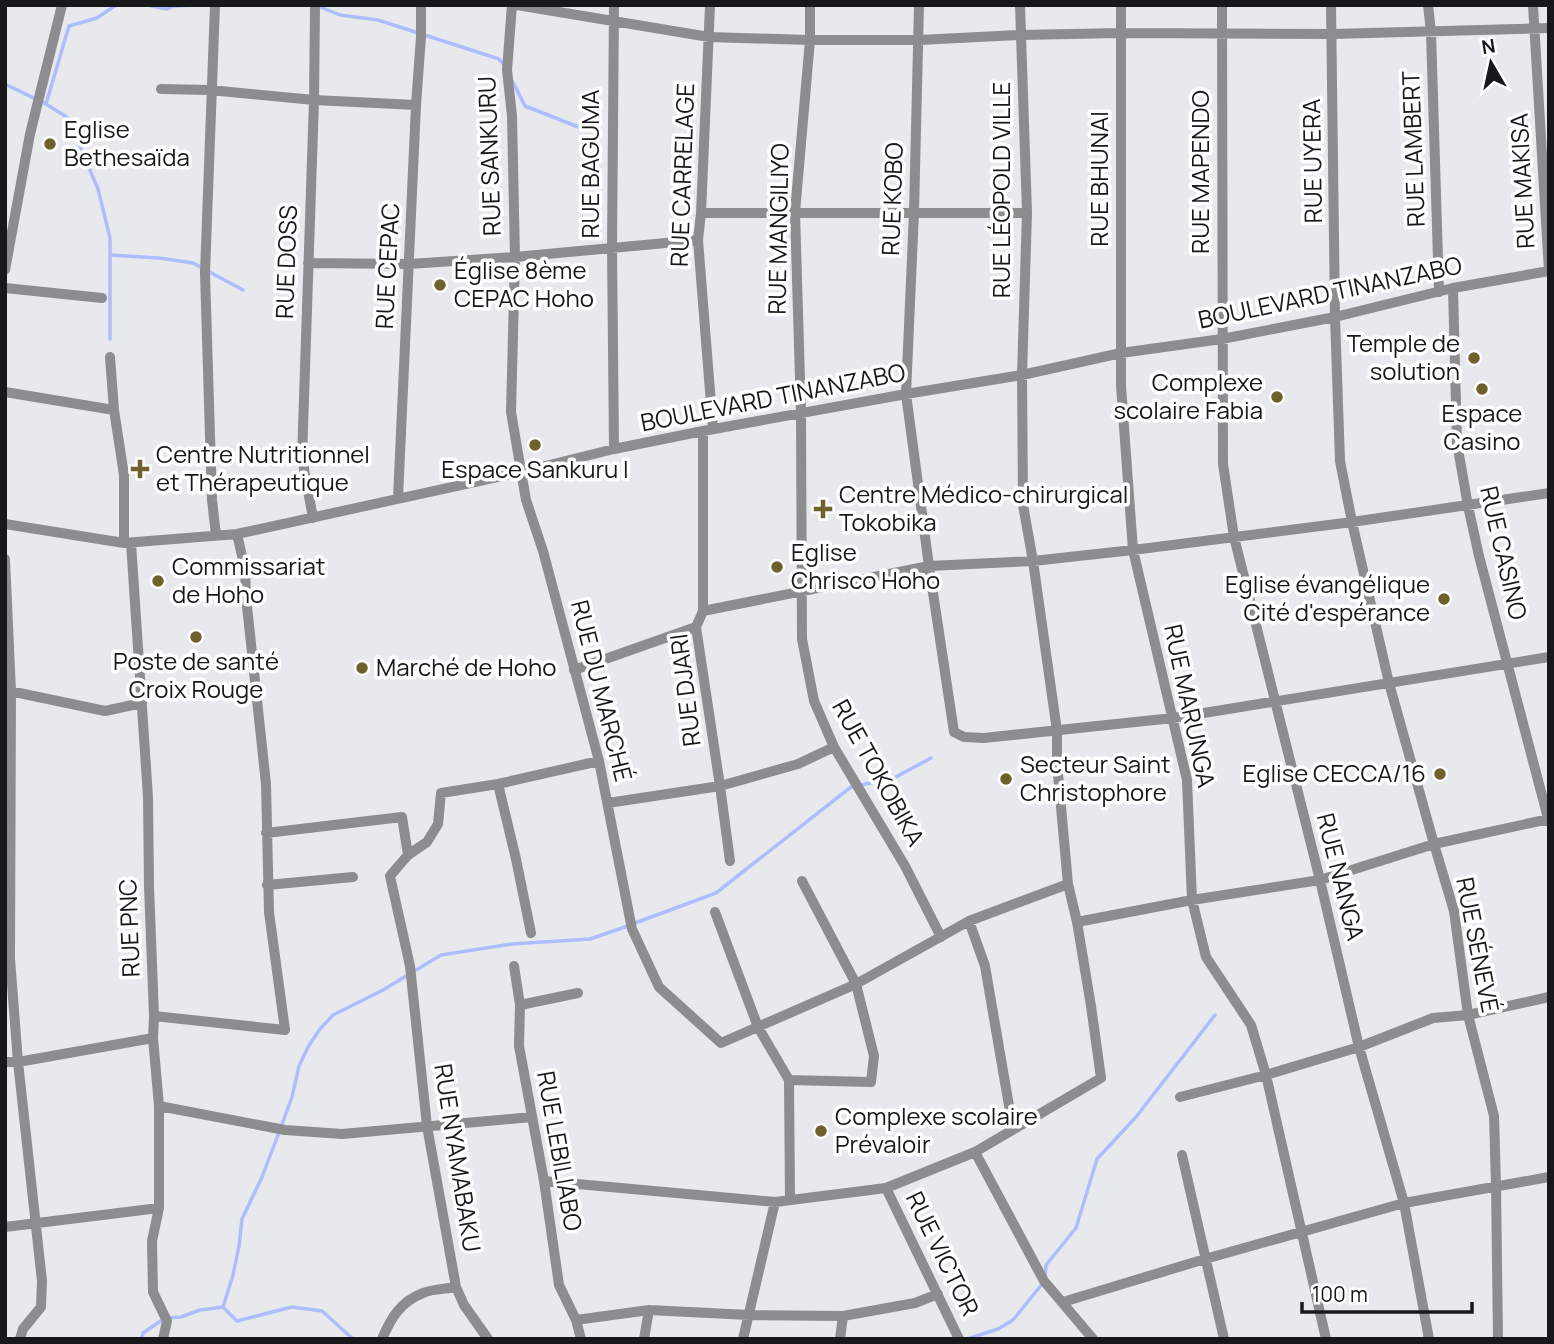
<svg xmlns="http://www.w3.org/2000/svg" width="1554" height="1344" viewBox="0 0 1554 1344" font-family="Manrope,sans-serif">
<rect width="100%" height="100%" fill="#e8e9ed"/>
<g fill="none" stroke-linecap="round" stroke-linejoin="round">
<path stroke="#adbdfd" stroke-width="3.5" d="M147 5 167 9 174 6 200 5
M318 6 340 15 378 20 499 59 505 66
M513 82 525 106 586 130
M5 84 46 104 68 118 98 189 110 238V339
M46 104 69 26 97 18 116 5
M110 255 159 258 193 263 243 290
M635 923 716 893 851 787 894 778 931 758
M1045 1276 1046 1265 1076 1228 1097 1159 1136 1117 1215 1015
M223 1307 233 1275 239 1246 242 1219 262 1177 278 1135 292 1097 299 1066 308 1047 320 1029 333 1015 383 990 441 955 512 944 590 939 628 926
M223 1307 237 1321 292 1307 322 1311 353 1339
M141 1339 143 1333 165 1318 181 1317 200 1310 223 1307
M967 1339 998 1329 1013 1320 1043 1283"/>
<path stroke="#8d8d8f" stroke-width="10" d="M215 5 205 273 212 500 216 535
M512 5 507 70 512 116 515 257 511 412 526 500 543 551 599 761 632 929 659 987 721 1043 856 984 969 921 1068 884
M517 5 709 37 810 40H919L1020 35 1121 33 1332 34 1549 28
M614 5 612 247 614 449
M710 5 701 213 698 240 713 429
M810 5V40L795 212 801 413 802 639 814 701 834 747 905 866 941 937
M919 5 914 212 906 394 929 566 954 732 964 737 984 738 1173 718 1549 657
M1121 5V386L1133 550 1187 780 1192 900 1206 957 1251 1025 1266 1075 1326 1339
M1222 5 1223 464 1234 537 1320 880 1359 1047 1404 1203 1429 1339
M1331 5 1335 317 1340 461 1352 522 1389 683 1434 844 1454 911 1468 1015 1494 1116 1496 1185 1498 1339
M1428 5 1431 32 1439 292
M161 89 210 90 314 100 416 105
M701 213H1027
M308 263 409 264 515 257 698 240
M5 270 30 134 62 5
M5 288 102 298
M1453 288 1457 443 1468 506 1479 556 1549 822
M110 357 114 410 124 475V543
M5 392 114 410
M703 431V611L696 627 720 786 730 861
M398 498 416 105 421 37V5
M313 518 302 458 314 100 315 5
M5 524 124 543 237 534 521 472 614 449 703 431 906 394 1022 375 1121 353 1222 339 1335 317 1453 288 1549 271 1533 5
M131 543 148 797 149 886 154 1016 153 1038 159 1106V1208L152 1241 153 1292 167 1321 163 1339
M5 559 11 691 10 959 18 1062 42 1281 41 1307 23 1329 20 1339
M703 611 929 566 1033 561 1133 550 1352 522 1549 493
M574 670 696 627
M5 690 105 711 142 703
M498 784 516 859 531 933
M608 803 720 786 798 764 834 747
M266 833 402 817 408 855 390 876 410 966 427 1126 456 1287 464 1305 488 1339
M408 855 427 842 438 824 441 793 498 784 599 761
M267 885 353 877
M715 912 758 1027 789 1080 790 1200
M969 921 985 966 1013 1129
M1077 922 1192 900 1320 880 1434 844 1549 819
M514 966 520 1005 519 1046 544 1181 559 1285 576 1320 581 1339
M520 1005 578 993
M154 1016 285 1030 269 912 266 784 246 597 245 569 237 534
M5 1062H18L153 1038
M789 1080 871 1082 874 1056 856 984 802 881
M1180 1097 1266 1075 1359 1047 1433 1018 1468 1015 1549 997
M159 1106 285 1130 342 1134 532 1117
M975 1152 1044 1281 1093 1339
M1182 1155 1224 1339
M544 1181 775 1202 886 1188 975 1152 1101 1078 1091 1006 1077 922 1068 884 1057 763V731L1033 561 1023 505 1022 375 1027 213 1020 5
M886 1188 959 1339
M5 1227 159 1208
M1063 1302 1205 1259 1404 1203 1549 1177
M576 1320 649 1310 749 1315 843 1316 915 1303 938 1294
M382 1339C391 1318 400 1302 423 1293 432 1289 446 1289 456 1287
M644 1339 649 1310
M743 1339 775 1202
M840 1339 843 1316"/>
</g>
<g fill="#6f612e" stroke="#fff" stroke-width="2.5">
<circle cx="50" cy="144" r="7"/>
<circle cx="440" cy="285" r="7"/>
<circle cx="1474" cy="358" r="7"/>
<circle cx="1482" cy="389" r="7"/>
<circle cx="1277" cy="397" r="7"/>
<circle cx="535" cy="445" r="7"/>
<path d="M136.5 458.5h7v7h7v7h-7v7h-7v-7h-7v-7h7z"/>
<path d="M819.5 498.5h7v7h7v7h-7v7h-7v-7h-7v-7h7z"/>
<circle cx="777" cy="567" r="7"/>
<circle cx="158" cy="581" r="7"/>
<circle cx="1444" cy="599" r="7"/>
<circle cx="196" cy="637" r="7"/>
<circle cx="362" cy="668" r="7"/>
<circle cx="1440" cy="774" r="7"/>
<circle cx="1006" cy="779" r="7"/>
<circle cx="821" cy="1131" r="7"/>
</g>
<g text-anchor="middle" stroke-width="7" stroke-linejoin="round" paint-order="stroke">
<g font-size="24" fill="#171819" stroke="#fff" text-anchor="start">
<text x="64" y="138">Eglise<tspan x="64" dy="28">Bethesaïda</tspan></text>
<text x="454" y="279">Église 8ème<tspan x="454" dy="28">CEPAC Hoho</tspan></text>
<text x="1460" y="352" text-anchor="end">Temple de<tspan x="1460" dy="28">solution</tspan></text>
<text x="1263" y="391" text-anchor="end">Complexe<tspan x="1263" dy="28">scolaire Fabia</tspan></text>
<text x="1482" y="422" text-anchor="middle">Espace<tspan x="1482" dy="28">Casino</tspan></text>
<text x="156" y="463">Centre Nutritionnel<tspan x="156" dy="28">et Thérapeutique</tspan></text>
<text x="535" y="478" text-anchor="middle">Espace Sankuru I</text>
<text x="839" y="503">Centre Médico-chirurgical<tspan x="839" dy="28">Tokobika</tspan></text>
<text x="791" y="561">Eglise<tspan x="791" dy="28">Chrisco Hoho</tspan></text>
<text x="172" y="575">Commissariat<tspan x="172" dy="28">de Hoho</tspan></text>
<text x="1430" y="593" text-anchor="end">Eglise évangélique<tspan x="1430" dy="28">Cité d'espérance</tspan></text>
<text x="196" y="670" text-anchor="middle">Poste de santé<tspan x="196" dy="28">Croix Rouge</tspan></text>
<text x="376" y="676">Marché de Hoho</text>
<text x="1020" y="773">Secteur Saint<tspan x="1020" dy="28">Christophore</tspan></text>
<text x="1426" y="782" text-anchor="end">Eglise CECCA/16</text>
<text x="835" y="1125">Complexe scolaire<tspan x="835" dy="28">Prévaloir</tspan></text>
</g>
<g font-size="24" fill="#171819" stroke="#fff">
<text transform="translate(1414 149) rotate(-92)" y="8">RUE LAMBERT</text>
<text transform="translate(490 156) rotate(-92)" y="8">RUE SANKURU</text>
<text transform="translate(1313 161) rotate(-91)" y="8">RUE UYERA</text>
<text transform="translate(591 164) rotate(-90)" y="8">RUE BAGUMA</text>
<text transform="translate(1201 172) rotate(-90)" y="8">RUE MAPENDO</text>
<text transform="translate(683 175) rotate(-88)" y="8">RUE CARRELAGE</text>
<text transform="translate(1100 179) rotate(-90)" y="8">RUE BHUNAI</text>
<text transform="translate(1523 181) rotate(-93)" y="8">RUE MAKISA</text>
<text transform="translate(1002 190) rotate(-90)" y="8">RUE LÉOPOLD VILLE</text>
<text transform="translate(893 199) rotate(-88)" y="8">RUE KOBO</text>
<text transform="translate(779 229) rotate(-89)" y="8">RUE MANGILIYO</text>
<text transform="translate(287 262) rotate(-88)" y="8">RUE DOSS</text>
<text transform="translate(388 266) rotate(-87)" y="8">RUE CEPAC</text>
<text transform="translate(1330 293) rotate(-12)" y="8">BOULEVARD TINANZABO</text>
<text transform="translate(773 398) rotate(-11)" y="8">BOULEVARD TINANZABO</text>
<text transform="translate(1503 553) rotate(77)" y="8">RUE CASINO</text>
<text transform="translate(686 690) rotate(-97)" y="8">RUE DJARI</text>
<text transform="translate(601 691) rotate(76)" y="8">RUE DU MARCHÉ</text>
<text transform="translate(1189 706) rotate(78)" y="8">RUE MARUNGA</text>
<text transform="translate(878 773) rotate(61)" y="8">RUE TOKOBIKA</text>
<text transform="translate(1340 877) rotate(76)" y="8">RUE NANGA</text>
<text transform="translate(130 928) rotate(-92)" y="8">RUE PNC</text>
<text transform="translate(1477 945) rotate(79)" y="8">RUE SÉNEVÉ</text>
<text transform="translate(559 1151) rotate(80)" y="8">RUE LEBILIABO</text>
<text transform="translate(457 1158) rotate(81)" y="8">RUE NYAMABAKU</text>
<text transform="translate(942 1254) rotate(64)" y="8">RUE VICTOR</text>
</g>
</g>
<rect width="1554" height="1344" fill="none" stroke="#171819" stroke-width="14"/>
<g transform="translate(1491 63) rotate(351)" stroke="#ffffff" stroke-width="5" paint-order="stroke">
<path d="M0-5L12 26L0 18L-12 26Z" fill="#171819"/>
<text y="-10" font-size="19" font-weight="bold" text-anchor="middle" fill="#171819">N</text>
</g>
<path d="M1302 1302v10h170v-10" fill="none" stroke="#171819" stroke-width="3.5"/>
<text x="1312" y="1302" font-size="21" fill="#171819" stroke="#ffffff" stroke-width="5" paint-order="stroke">100 m</text>
</svg>
